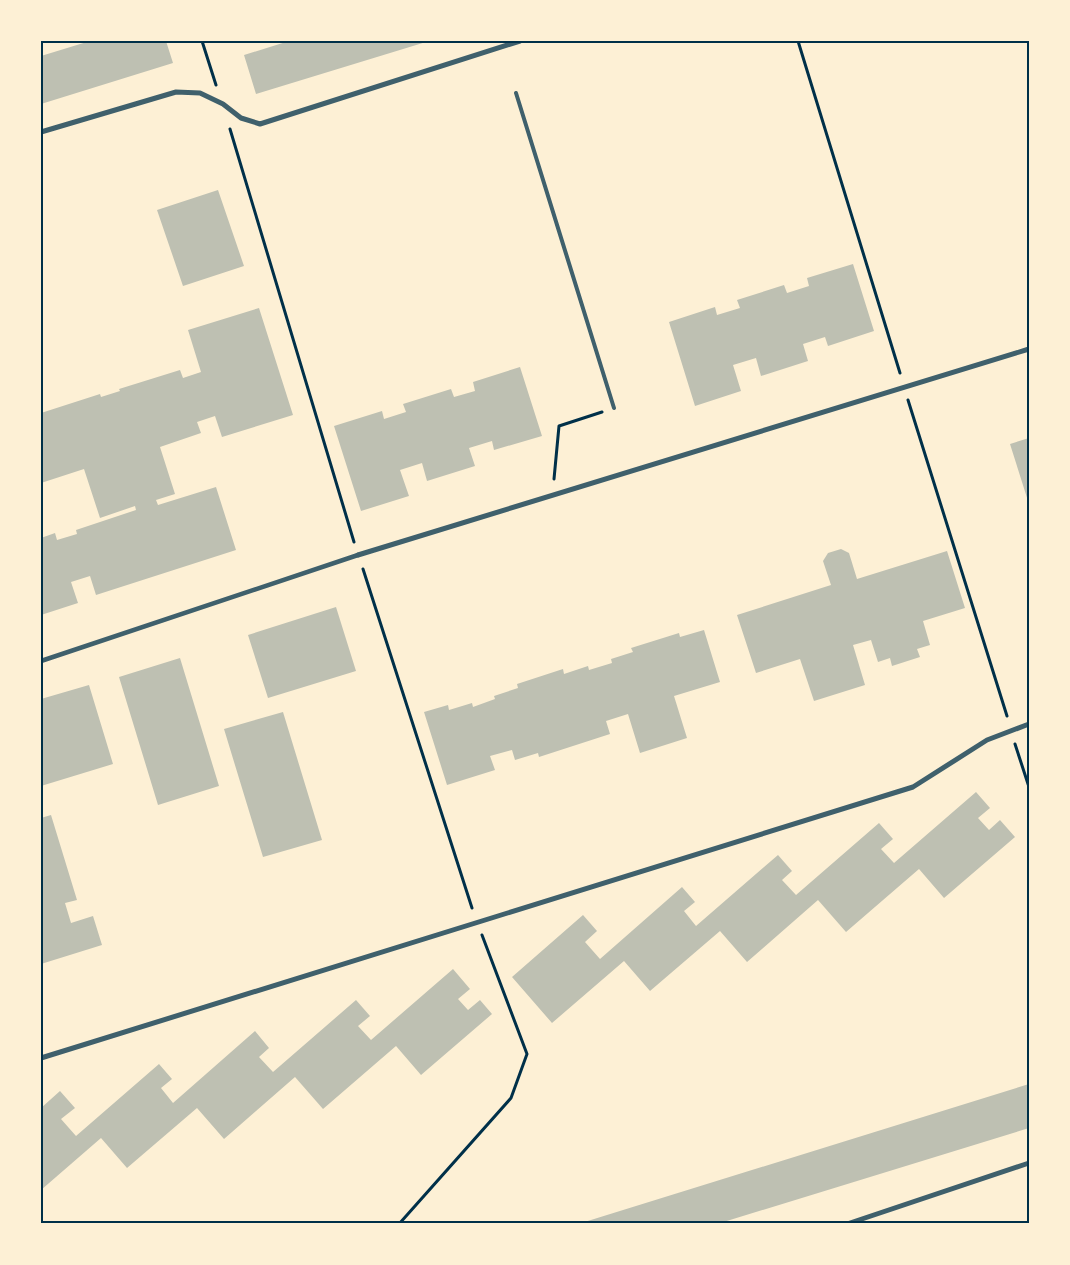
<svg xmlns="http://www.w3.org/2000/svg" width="1070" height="1265" viewBox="0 0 1070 1265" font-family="'Noto Sans',sans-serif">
<rect width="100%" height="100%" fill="#fdf0d5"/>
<path fill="#bec0b2" d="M90 41H166L173 63 41 104V56Z
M289 41H426V42L256 94 244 55Z
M218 190 244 266 183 286 157 210Z
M853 264 874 331 828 346 825 337 803 344 808 361 761 376 756 358 733 365 741 391 695 406 669 322 715 307 717 315 740 308 737 300 784 285 787 293 809 286 807 278Z
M259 308 293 415 222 437 215 416 197 422 201 433 160 447 175 494 156 500 158 505 216 487 236 550 96 595 90 576 71 582 78 603 41 615V538L55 533 57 540 77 534 76 530 136 510 135 506 100 518 84 469 41 483V413L100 394 101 397 120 391 119 389 180 370 183 378 201 372 188 330Z
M520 367 542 436 494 450 492 441 469 448 475 466 427 481 422 463 400 470 409 496 361 511 334 426 382 411 384 419 406 412 403 404 451 389 454 397 475 391 473 382Z
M1029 438V501H1028L1010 444Z
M841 549 849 553 857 579 947 551 965 608 923 621 930 645 917 649 920 657 892 666 890 658 878 662 871 640 853 645 865 685 814 701 800 659 756 673 737 615 831 585 823 561 828 553Z
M336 607 356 671 268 698 248 635Z
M704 630 720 682 674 696 687 738 640 753 628 714 606 721 610 734 539 757 538 753 515 760 512 750 490 756 495 770 447 785 424 712 448 705 449 710 472 703 473 707 495 699 494 696 518 688 517 684 563 669 564 674 588 666 589 670 612 663 611 659 633 652 631 648 679 633 680 637Z
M180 658 219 786 158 805 119 677Z
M89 685 113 764 41 786V715H43L41 699Z
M283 712 322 840 263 857 224 729Z
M976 792 990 808 978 818 989 830 1000 820 1015 837 944 898 919 869 846 932 818 900 747 962 720 931 650 991 624 961 552 1023 512 977 583 915 597 931 585 942 600 959 682 887 695 902 684 911 696 926 778 855 792 871 782 880 796 895 879 823 893 839 881 849 894 863Z
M51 815 77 900 65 903 71 923 93 916 102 945 41 964V818Z
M453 969 470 989 458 999 468 1010 480 1000 492 1014 421 1075 396 1046 323 1109 295 1077 224 1139 197 1108 127 1168 101 1138 41 1190V1108L60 1091 75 1108 61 1119 76 1136 159 1064 172 1079 161 1088 173 1103 255 1031 269 1048 259 1057 273 1072 356 1000 370 1016 358 1026 371 1040Z
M1029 1084V1128L717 1224H578Z"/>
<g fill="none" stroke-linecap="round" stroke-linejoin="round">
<path stroke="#003049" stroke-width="3" d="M202 41 216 85
M798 41 900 373
M230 129 354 542
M908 400 1007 716
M554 479 559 426 602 412
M363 569 472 908
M1015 744 1029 787
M399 1224 511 1098 527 1054 482 935"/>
<path stroke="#3f606c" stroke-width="4" d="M516 93 614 408"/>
<path stroke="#3f606c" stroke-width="4.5" d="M41 661 358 555"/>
<path stroke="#3f606c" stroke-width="5" d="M41 132 176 92 200 93 223 104 241 118 260 124 520 41
M358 555 1029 349
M41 1058 913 787 987 740 1029 724
M847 1224 1029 1163"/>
</g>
<rect width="1070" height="1265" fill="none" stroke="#fdf0d5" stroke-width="85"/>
<rect x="42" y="42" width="986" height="1180" fill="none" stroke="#003049" stroke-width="2"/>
</svg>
